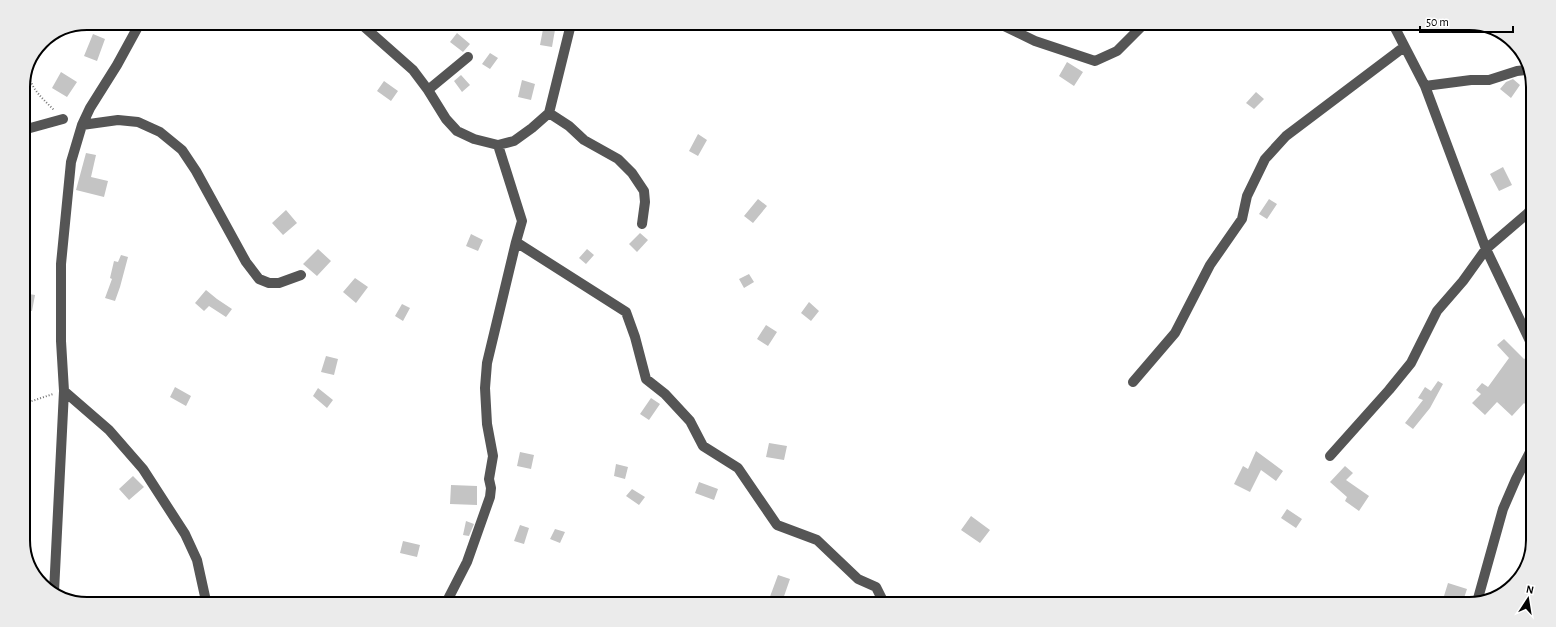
<svg xmlns="http://www.w3.org/2000/svg" width="1556" height="627" viewBox="0 0 1556 627" font-family="'Alegreya Sans',sans-serif">
<rect width="100%" height="100%" fill="#fff"/>
<path fill="#c4c4c4" d="M544 24H556L552 47 540 45Z
M457 33 470 44 463 52 450 42Z
M93 34 105 39 97 61 84 56Z
M490 53 498 58 490 69 482 64Z
M1067 62 1083 72 1074 86 1059 76Z
M61 72 77 82 67 97 52 88Z
M461 75 470 85 462 92 454 81Z
M1513 79 1520 85 1511 98 1500 89 1506 82Z
M522 80 535 84 531 100 518 97Z
M384 81 398 91 391 101 377 91Z
M1256 92 1264 99 1254 109 1246 103Z
M698 134 707 140 698 156 689 151Z
M86 153 96 155 91 177 108 181 104 197 76 190Z
M1503 167 1512 185 1499 191 1490 174Z
M758 199 767 206 753 223 744 216Z
M1269 199 1277 204 1267 219 1259 214Z
M286 210 297 223 283 235 272 223Z
M640 233 648 240 637 252 629 244Z
M471 234 483 240 478 251 466 246Z
M318 249 331 261 317 276 303 264Z
M587 249 594 255 586 264 579 258Z
M121 255 128 257 120 287 115 301 105 298 112 279 110 278 114 261 118 262Z
M749 274 754 282 744 288 739 279Z
M355 278 368 287 356 303 343 292Z
M206 290 217 299 232 309 226 317 209 306 204 311 195 303Z
M23 293 35 295 32 311 23 310Z
M809 302 819 311 811 321 801 313Z
M402 304 410 308 403 321 395 316Z
M766 325 777 332 768 346 757 339Z
M1504 339 1524 359 1531 355V410L1524 403 1512 416 1497 402 1485 415 1472 403 1481 394 1476 390 1482 383 1488 387 1509 358 1497 345Z
M326 356 338 359 334 375 321 372Z
M1438 381 1443 384 1430 408 1413 429 1405 423 1423 400 1418 398 1425 387 1431 391Z
M175 387 191 396 186 406 170 397Z
M318 388 333 400 327 408 313 396Z
M651 398 660 404 649 420 640 414Z
M769 443 787 446 784 460 766 457Z
M1256 451 1283 471 1276 481 1261 470 1250 492 1234 484 1243 466 1248 469Z
M520 452 534 455 531 469 517 466Z
M616 464 628 467 625 479 614 476Z
M1345 466 1353 473 1346 480 1369 496 1359 511 1345 501 1347 497 1330 482Z
M133 476 144 487 129 500 119 489Z
M699 482 718 489 714 500 695 493Z
M451 485 477 486V505L450 504Z
M632 489 645 497 639 505 626 496Z
M1287 509 1302 519 1296 528 1281 518Z
M971 516 990 530 980 543 961 530Z
M466 521 474 524 469 536 463 535Z
M520 525 529 528 524 544 514 541Z
M555 529 565 532 560 543 550 539Z
M403 541 420 545 417 557 400 553Z
M778 575 790 579 782 602H768Z
M1448 583 1467 589 1463 601 1444 596Z"/>
<g fill="none" stroke-linecap="round" stroke-linejoin="round">
<path stroke="#777" stroke-width="2" stroke-dasharray="1 2" stroke-linecap="butt" d="M28 72C31 89 42 98 54 110
M23 404 53 394"/>
<path stroke="#555" stroke-width="10" d="M361 24 413 70 428 90 446 119 457 131 474 139 498 145 514 141 532 128 549 113 571 24
M1002 25 1035 41 1095 61 1117 51 1142 26
M1394 26 1425 86 1486 249 1531 343
M1425 86 1471 80H1489L1517 71 1526 70 1529 72
M428 90 468 57
M549 113 569 126 584 140 618 159 632 173 644 191 645 202 642 224
M82 125 118 120 138 122 160 132 182 150 196 171 246 262 259 279 269 283H279L301 275
M23 130 63 119
M498 145 522 221 516 242 626 312 635 337 646 379 665 394 690 421 703 446 738 468 777 525 817 540 858 579 876 587 884 603
M1133 382 1175 333 1210 265 1242 219 1247 196 1265 159 1286 136 1404 47
M64 391 109 430 143 469 185 534 197 560 206 601
M1330 456 1389 390 1411 363 1437 311 1463 281 1486 249 1528 213 1532 207
M54 592 64 391 61 341V264L71 162 82 125 90 108 117 65 140 23
M447 601 467 562 490 497 491 488 489 479 493 456 487 424 485 388 487 363 516 242
M1477 602 1503 509 1516 479 1530 452"/>
</g>
<path d="M0 0H1556V627H0ZM87 30H1469A57 57 0 0 1 1526 87V540A57 57 0 0 1 1469 597H87A57 57 0 0 1 30 540V87A57 57 0 0 1 87 30Z" fill="#ebebeb" fill-rule="evenodd"/>
<path fill="none" stroke="#000" stroke-width="2" d="M87 30H1469A57 57 0 0 1 1526 87V540A57 57 0 0 1 1469 597H87A57 57 0 0 1 30 540V87A57 57 0 0 1 87 30Z"/>
<g transform="translate(1528 599) rotate(12)" stroke="#ffffff" stroke-width="3" paint-order="stroke">
<path d="M0-3L7 15L0 10L-7 15Z" fill="#000000"/>
<text y="-6" font-size="11" font-weight="bold" text-anchor="middle" fill="#000000">N</text>
</g>
<path d="M1420 26v6h93v-6" fill="none" stroke="#000000" stroke-width="2"/>
<text x="1426" y="26" font-size="12" fill="#000000" stroke="#ffffff" stroke-width="3" paint-order="stroke">50 m</text>
</svg>
